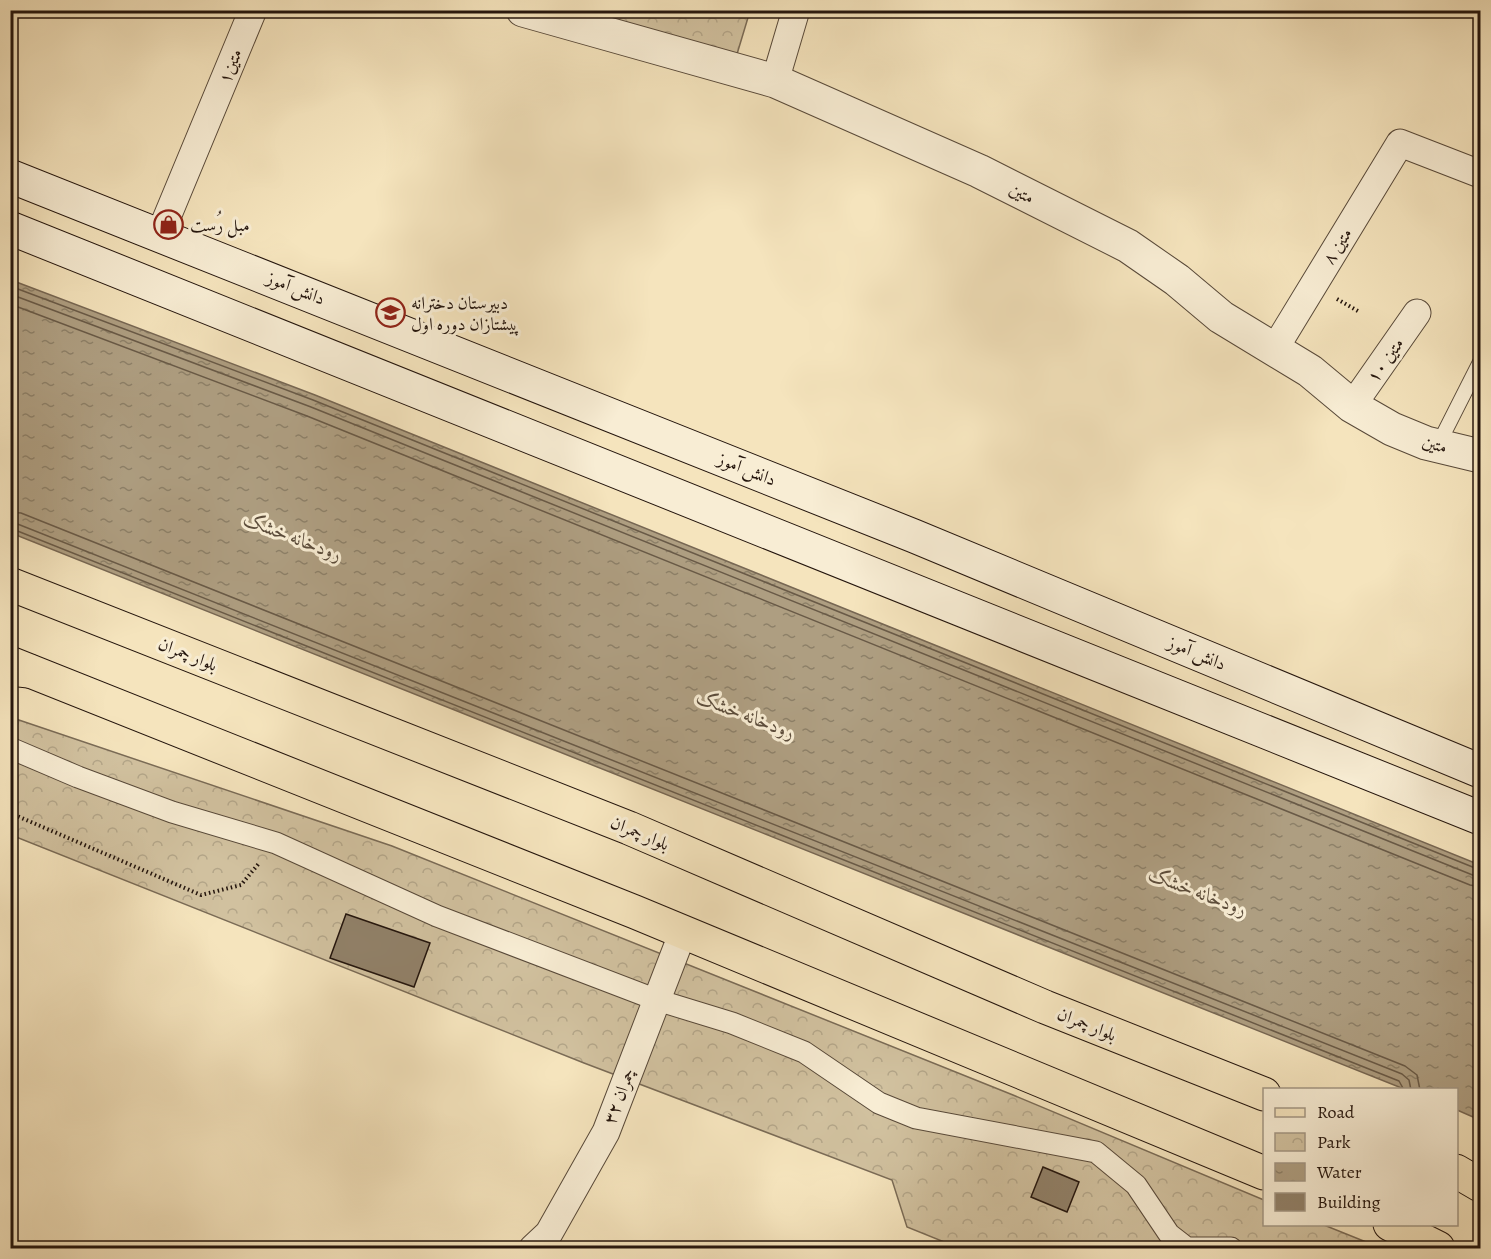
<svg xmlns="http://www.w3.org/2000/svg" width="1491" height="1259" viewBox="0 0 1491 1259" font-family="Alegreya,Amiri,serif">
<defs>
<pattern id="park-crowns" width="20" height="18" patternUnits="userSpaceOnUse" patternTransform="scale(1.5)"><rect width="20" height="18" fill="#d1c19f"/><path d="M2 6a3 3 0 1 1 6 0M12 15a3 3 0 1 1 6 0" fill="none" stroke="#b3a588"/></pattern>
<pattern id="water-ripples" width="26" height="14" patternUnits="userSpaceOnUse" patternTransform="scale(1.5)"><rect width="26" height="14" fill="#ae9e81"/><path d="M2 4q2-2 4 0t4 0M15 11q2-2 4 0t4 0" fill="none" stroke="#8d8068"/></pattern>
</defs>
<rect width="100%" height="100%" fill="#f5e4bd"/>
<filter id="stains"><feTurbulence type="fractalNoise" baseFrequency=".00333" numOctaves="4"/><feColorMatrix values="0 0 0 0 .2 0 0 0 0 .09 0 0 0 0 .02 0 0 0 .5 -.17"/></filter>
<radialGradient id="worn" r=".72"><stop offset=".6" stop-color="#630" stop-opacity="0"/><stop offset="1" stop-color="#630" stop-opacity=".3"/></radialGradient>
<path fill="url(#park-crowns)" stroke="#7a6b56" stroke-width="1.5" d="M573 11H750L737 54Z
M10 717 392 846 1013 1095 1264 1200V1224L1324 1225 1381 1248H959L907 1227 892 1180 584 1063 11 835Z"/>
<path fill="url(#water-ripples)" stroke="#776753" stroke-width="1.5" d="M11 280 315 395 1480 865V1120L1457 1110 1456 1090 1404 1089 11 533Z"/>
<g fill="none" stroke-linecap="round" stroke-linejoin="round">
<path stroke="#695a47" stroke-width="1.5" d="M10 286 313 400 1480 870
M10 294 311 407 1480 878
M10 304 307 416 1470 885 1480 887
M10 512 21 513 1405 1066 1417 1075 1420 1090
M10 521 1402 1074 1409 1080 1411 1090
M10 528 1399 1081 1404 1090"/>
</g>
<path fill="#918169" stroke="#24150d" stroke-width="1.5" d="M346 914 430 943 414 987 330 958Z
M1043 1167 1079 1182 1067 1212 1031 1197Z"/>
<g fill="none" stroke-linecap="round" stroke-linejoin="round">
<defs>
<path id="service" d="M1438 445 1480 362"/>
<path id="pedestrian" d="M10 748 78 777 172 812 276 843 437 916 657 1000 732 1023 804 1052 879 1103 916 1118 1096 1152 1136 1185 1169 1234 1187 1248H1231"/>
<path id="minor" d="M775 81 796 10
M160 234 253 10
M1274 350 1400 143 1480 174
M1352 406 1417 313
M533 1248 549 1233 606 1132 683 932"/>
<path id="tertiary" d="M523 10 775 81 979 171 1128 246 1177 280 1221 317 1310 371 1352 406 1392 429 1426 443 1480 456"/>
<path id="secondary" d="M10 176 914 536 1480 771
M10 228 1480 818"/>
<path id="primary" d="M10 584 629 828 1045 1007 1264 1094
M10 663 635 912 1264 1173
M1456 1171 1480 1185
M1390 1224 1438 1248"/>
<path id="trunk" d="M10 669 29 671"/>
</defs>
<use href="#service" stroke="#584939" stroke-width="16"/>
<use href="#pedestrian" stroke="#584939" stroke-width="23"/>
<use href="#minor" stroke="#584939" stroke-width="29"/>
<use href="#tertiary" stroke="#584939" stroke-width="35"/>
<use href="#secondary" stroke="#24150d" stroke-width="35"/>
<use href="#primary" stroke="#24150d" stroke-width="35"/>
<use href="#trunk" stroke="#24150d" stroke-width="35"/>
<path stroke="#24150d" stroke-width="4" stroke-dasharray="1.5 3" stroke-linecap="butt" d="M1337 299 1358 311
M10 813 201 895 241 885 260 862"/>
<use href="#service" stroke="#f8edd4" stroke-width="14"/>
<use href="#pedestrian" stroke="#f8edd4" stroke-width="21"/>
<use href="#minor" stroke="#f8edd4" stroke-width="27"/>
<use href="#tertiary" stroke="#f8edd4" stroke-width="33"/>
<use href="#secondary" stroke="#f8edd4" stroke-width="33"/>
<use href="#primary" stroke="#f5e4bd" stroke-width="33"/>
<use href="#trunk" stroke="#f5e4bd" stroke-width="33"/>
</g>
<defs>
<symbol id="shop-ring" viewBox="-11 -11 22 22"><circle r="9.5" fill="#f8edd4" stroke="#8f2418" stroke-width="1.5"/><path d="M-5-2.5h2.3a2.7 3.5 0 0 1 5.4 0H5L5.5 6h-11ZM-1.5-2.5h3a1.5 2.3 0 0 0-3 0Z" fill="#8f2418"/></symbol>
<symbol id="school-ring" viewBox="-11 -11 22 22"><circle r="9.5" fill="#f8edd4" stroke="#8f2418" stroke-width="1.5"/><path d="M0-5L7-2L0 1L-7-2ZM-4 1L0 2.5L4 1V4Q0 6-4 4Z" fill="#8f2418"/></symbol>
</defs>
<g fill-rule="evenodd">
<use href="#shop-ring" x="152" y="208" width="33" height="33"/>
<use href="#school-ring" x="374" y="296" width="33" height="33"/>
</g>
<g text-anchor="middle" stroke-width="6" stroke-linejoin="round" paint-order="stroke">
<g font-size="18" fill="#24150d" stroke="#f8edd4">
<text transform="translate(230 66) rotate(-68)" y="6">متین۱</text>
<text transform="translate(1022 193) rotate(27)" y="6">متین</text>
<text transform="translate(1337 246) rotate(-58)" y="6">۸ متین</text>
<text transform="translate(296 288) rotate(22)" y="6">دانش آموز</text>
<text transform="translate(1385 360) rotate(-55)" y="6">۱۰ متین</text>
<text transform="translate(1435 444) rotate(17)" y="6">متین</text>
<text transform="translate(747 469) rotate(22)" y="6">دانش آموز</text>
<text transform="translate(1197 653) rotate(23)" y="6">دانش آموز</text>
<text transform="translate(188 654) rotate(22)" y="6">بلوار چمران</text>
<text transform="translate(640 833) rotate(23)" y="6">بلوار چمران</text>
<text transform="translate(1087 1024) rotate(22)" y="6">بلوار چمران</text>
<text transform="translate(619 1096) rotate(-69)" y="6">۳۲ چمران</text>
</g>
<g font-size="18" fill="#24150d" stroke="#f8edd4" text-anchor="start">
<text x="190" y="231">مبل رُست</text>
<text x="411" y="309">دبیرستان دخترانه<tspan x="411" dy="21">پیشتازان دوره اول</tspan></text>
</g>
<g font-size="20" font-style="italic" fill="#5b4c3b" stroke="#f8edd4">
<text transform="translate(293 536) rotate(21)" y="7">رودخانه خشک</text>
<text transform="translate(746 714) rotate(21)" y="7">رودخانه خشک</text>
<text transform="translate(1198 891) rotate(21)" y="7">رودخانه خشک</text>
</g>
</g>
<rect width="1491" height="1259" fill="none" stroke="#f5e4bd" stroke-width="36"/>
<rect x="12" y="12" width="1467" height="1235" fill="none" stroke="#24150d" stroke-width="3"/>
<rect x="18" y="18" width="1455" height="1223" fill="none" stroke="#24150d" stroke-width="1.5"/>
<rect x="1263" y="1088" width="195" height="138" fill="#f8edd4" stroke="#a39784" stroke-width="1.5"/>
<rect x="1275" y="1108" width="30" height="9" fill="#f5e4bd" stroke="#a39784" stroke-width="1.5"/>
<text x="1317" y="1118" font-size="18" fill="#24150d">Road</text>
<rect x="1275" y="1133" width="30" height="18" fill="url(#park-crowns)" stroke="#a39784" stroke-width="1.5"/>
<text x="1317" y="1148" font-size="18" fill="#24150d">Park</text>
<rect x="1275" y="1163" width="30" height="18" fill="url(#water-ripples)" stroke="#a39784" stroke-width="1.5"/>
<text x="1317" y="1178" font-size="18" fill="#24150d">Water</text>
<rect x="1275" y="1193" width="30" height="18" fill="#918169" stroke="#a39784" stroke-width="1.5"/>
<text x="1317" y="1208" font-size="18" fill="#24150d">Building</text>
<rect width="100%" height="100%" filter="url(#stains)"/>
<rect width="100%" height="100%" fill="url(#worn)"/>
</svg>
